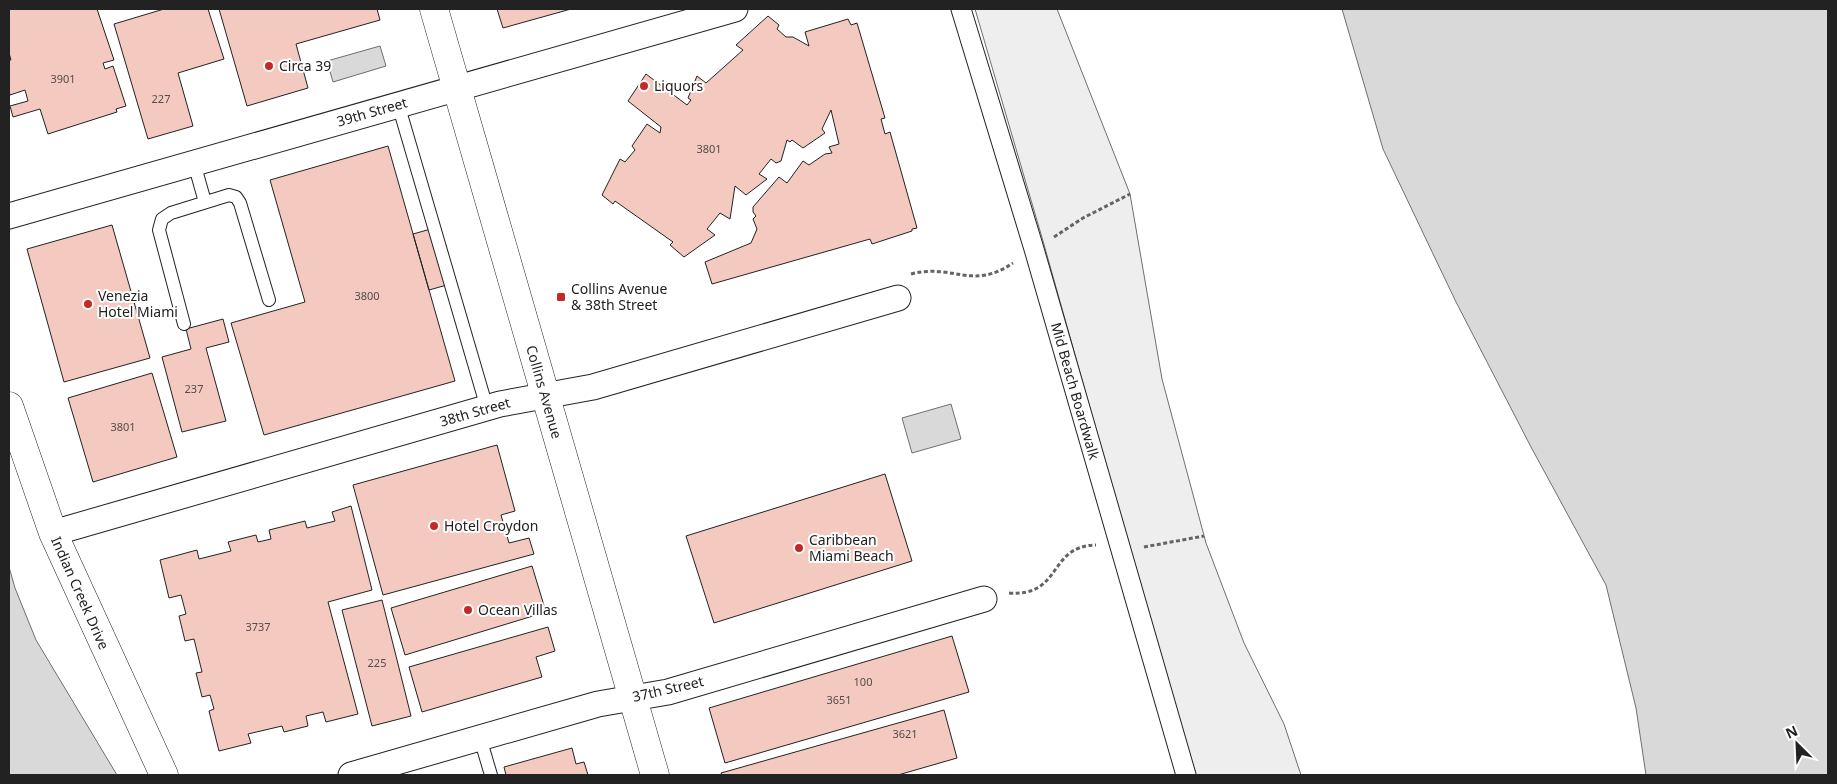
<svg xmlns="http://www.w3.org/2000/svg" width="1837" height="784" viewBox="0 0 1837 784" font-family="'Noto Sans',sans-serif">
<rect width="100%" height="100%" fill="#fff"/>
<path fill="#eee" stroke="#6f6f6f" d="M975 9H1057L1130 194 1162 379 1206 543 1244 643 1284 724 1301 775H1196L1172 700 1043 241Z"/>
<path fill="#d9d9d9" stroke="#6f6f6f" d="M1342 9H1828V775H1646L1636 708 1606 585 1531 447 1456 302 1383 149Z
M380 46 386 66 333 82 327 61Z
M951 404 961 439 912 453 902 418Z
M9 567 15 588 36 640 117 775H9Z"/>
<path fill="#f3c9c0" stroke="#222" d="M9 9H97L114 60 103 63 105 69 113 66 126 106 116 109 117 112 48 134 40 109 13 117 10 106 28 101 25 90 10 95 9 91V60H11L9 53Z
M164 9H208L224 59 178 73 193 126 148 139 114 24Z
M219 9H377L380 20 296 44 308 88 247 106Z
M497 9H571L503 28Z
M768 16 779 25 777 29 786 37H793L809 46 805 32 848 19 851 25 857 23 885 118 881 119 885 134 890 132 917 228 912 229V231L872 244 870 239 712 284 705 262 751 243 757 229 753 219 756 216 753 212V207L779 177 787 183 803 161 809 165 825 154 832 153 829 147 839 144 831 110 822 129 825 133 803 148 792 140 790 142 787 140 781 161 776 163 771 159 759 174 767 179 746 195 735 186 730 219 720 213 707 229 715 235 684 257 670 245 673 242 615 201 613 204 602 195 620 159 625 162 635 150 632 146 647 124 660 133 661 127 628 101 646 74 687 105 691 100 688 98 697 76 706 83 743 50 736 45Z
M388 146 455 381 264 435 231 323 305 302 270 180Z
M112 225 150 358 64 382 27 249Z
M438 227 454 283 429 290 413 234Z
M223 319 229 342 206 348 226 421 182 432 162 357 191 349 186 329Z
M152 373 177 457 93 482 68 398Z
M497 445 515 511 501 515 509 543 529 538 534 554 383 595 353 485Z
M885 474 912 561 714 623 686 536Z
M351 506 372 590 328 602 358 714 326 722 323 712 306 716 308 726 284 732 282 726 248 734 251 743 219 751 209 711 214 709 210 695 202 697 196 673 202 672 194 639 185 641 179 616 186 614 181 595 169 598 160 560 197 550 199 559 231 551 228 542 256 535 258 542 271 539 269 530 305 521 307 528 335 521 332 512Z
M532 566 546 612 405 655 391 608Z
M382 600 411 716 372 726 342 610Z
M548 627 555 651 536 657 542 677 422 712 409 667Z
M952 636 969 692 725 763 709 708Z
M944 710 957 758 898 775H722L721 773Z
M572 748 576 764 584 762 588 775H506L504 767Z"/>
<g fill="none" stroke-linecap="round" stroke-linejoin="round">
<defs>
<path id="service" d="M398 104 487 408
M194 163 205 202
M184 324 159 230 162 219 171 213 229 195 236 197 240 203 269 300
M480 738 491 775"/>
<path id="pedestrian" d="M961 9 1034 249 1186 775"/>
<path id="minor" d="M9 216 735 9
M53 533 500 404 593 387 898 298
M351 775 598 704 668 692 984 599"/>
<path id="primary" d="M434 9 655 775
M9 406 53 533 164 775"/>
</defs>
<use href="#service" stroke="#222" stroke-width="14"/>
<use href="#pedestrian" stroke="#222" stroke-width="21"/>
<use href="#minor" stroke="#222" stroke-width="27"/>
<use href="#primary" stroke="#222" stroke-width="29"/>
<path stroke="#646464" stroke-width="3" stroke-dasharray="4 2.5" stroke-linecap="butt" d="M1054 237 1083 218 1130 194
M911 274C953 263 972 291 1013 263
M1144 547 1204 536
M1009 593C1063 597 1047 546 1096 545"/>
<use href="#service" stroke="#fff" stroke-width="12"/>
<use href="#pedestrian" stroke="#fff" stroke-width="19"/>
<use href="#minor" stroke="#fff" stroke-width="25"/>
<use href="#primary" stroke="#fff" stroke-width="28"/>
</g>
<g fill="#c62828" stroke="#fff" stroke-width="2">
<circle cx="269" cy="66" r="5"/>
<circle cx="644" cy="86" r="5"/>
<rect x="556" y="292" width="10" height="10" rx="2.5"/>
<circle cx="88" cy="304" r="5"/>
<circle cx="434" cy="526" r="5"/>
<circle cx="799" cy="548" r="5"/>
<circle cx="468" cy="610" r="5"/>
</g>
<g text-anchor="middle" stroke-width="4" stroke-linejoin="round" paint-order="stroke">
<g font-size="11" fill="#564c4a">
<text x="63" y="83">3901</text>
<text x="161" y="103">227</text>
<text x="709" y="153">3801</text>
<text x="367" y="300">3800</text>
<text x="194" y="393">237</text>
<text x="123" y="431">3801</text>
<text x="258" y="631">3737</text>
<text x="377" y="667">225</text>
<text x="863" y="686">100</text>
<text x="839" y="704">3651</text>
<text x="905" y="738">3621</text>
</g>
<g font-size="14" fill="#222" stroke="#fff" text-anchor="start">
<text x="279" y="71">Circa 39</text>
<text x="654" y="91">Liquors</text>
<text x="571" y="294">Collins Avenue<tspan x="571" dy="16">&amp; 38th Street</tspan></text>
<text x="98" y="301">Venezia<tspan x="98" dy="16">Hotel Miami</tspan></text>
<text x="444" y="531">Hotel Croydon</text>
<text x="809" y="545">Caribbean<tspan x="809" dy="16">Miami Beach</tspan></text>
<text x="478" y="615">Ocean Villas</text>
</g>
<g font-size="14" fill="#222" stroke="#fff">
<text transform="translate(372 112) rotate(-16)" y="5">39th Street</text>
<text transform="translate(1075 391) rotate(74)" y="5">Mid Beach Boardwalk</text>
<text transform="translate(544 392) rotate(74)" y="5">Collins Avenue</text>
<text transform="translate(475 412) rotate(-16)" y="5">38th Street</text>
<text transform="translate(80 593) rotate(66)" y="5">Indian Creek Drive</text>
<text transform="translate(668 689) rotate(-13)" y="5">37th Street</text>
</g>
</g>
<rect width="1837" height="784" fill="none" stroke="#222222" stroke-width="20"/>
<g transform="translate(1797 744) rotate(336)" stroke="#ffffff" stroke-width="4" paint-order="stroke">
<path d="M0-4L9 19L0 12L-9 19Z" fill="#222222"/>
<text y="-8" font-size="14" font-weight="bold" text-anchor="middle" fill="#222222">N</text>
</g>
</svg>
